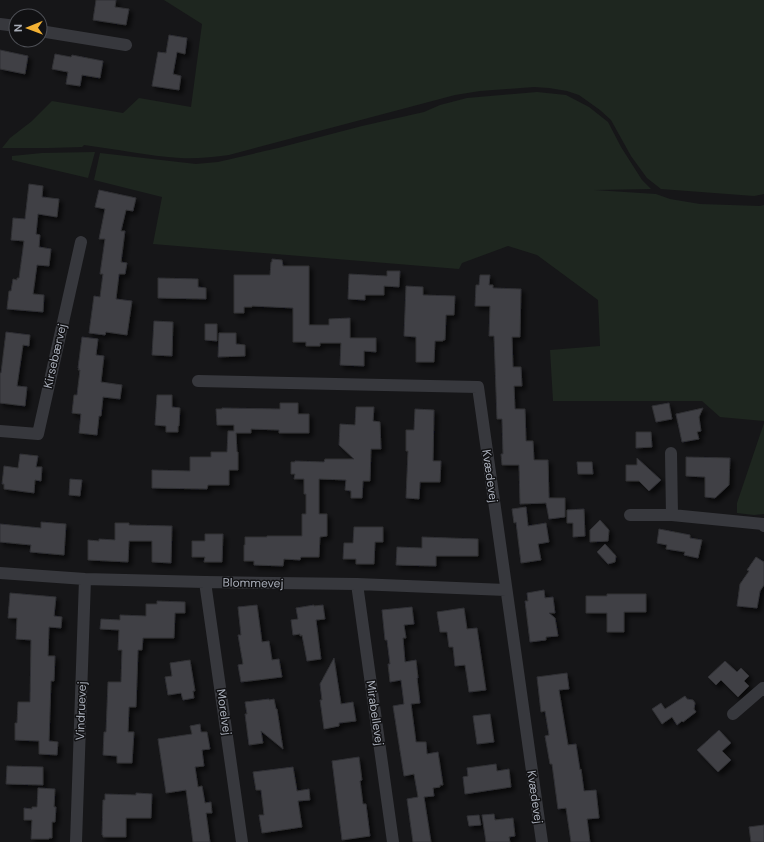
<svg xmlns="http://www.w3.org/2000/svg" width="764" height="842" viewBox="0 0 764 842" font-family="'DM Sans',sans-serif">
<defs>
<filter id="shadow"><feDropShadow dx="3.5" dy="3.5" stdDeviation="2" flood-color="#0009"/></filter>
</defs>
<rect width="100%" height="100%" fill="#161618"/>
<path fill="#1e261f" d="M164 0H764V194L754 196 661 189 647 178 631 156 611 120 600 110 579 95 567 91 549 88 534 87 480 91 455 95 229 155C213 157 196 159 180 158 148 156 116 149 84 145L82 147 48 148H2L10 138 32 121 52 101 123 113 139 98 191 107 202 24Z
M537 92 566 95 589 107 608 122 621 147 642 180 651 189 594 190 656 194 670 199 700 204 760 206 764 205V421L720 417 702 401H553L550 350 600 346 598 300 537 255 508 246 462 263 459 269 153 244 162 197 94 180 100 153 196 164 218 162 278 148 362 126 424 112 440 105 467 98Z
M95 152 88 178 12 160V156L42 153Z
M764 423V514L754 515 737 513V503Z"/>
<path fill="#404145" stroke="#303034" filter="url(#shadow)" d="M96 0H116L115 7 129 9 126 25 93 20Z
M169 35 187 38 185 54 177 52 173 74 181 76 179 90 152 86 158 52 166 53Z
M0 50 28 56 25 74 0 69Z
M55 54 71 57 72 55 103 61 100 78 82 75 80 86 66 84 68 72 52 69Z
M29 184 43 186 42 197 59 199 57 217 38 214 36 234 40 235 39 247 51 249 49 266 37 265 33 294 44 295 43 312 7 309 9 291H11L13 279 17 280V278H19L24 241 11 240 13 218 25 219Z
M99 190 136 198 133 211 126 210 121 231H125L121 262 127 263 125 274H119L116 299 132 301 127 335 106 332 105 335 89 333 94 296 100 297 103 274H100L105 239H99L105 209 95 207Z
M272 259 282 260 283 266H309V325H329V319L350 318V338H376V352L364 351V366L340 365 341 343H320V346H306V342H293V308L252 306V307H244V313H234V275H270L271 262H272Z
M387 271H400L399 287 384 286V295H365V300L348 299 349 274 387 276Z
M480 275H490L489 285H493V288L521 289 520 337H512L513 367H521L522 386H514L515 409H525L526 441H533L534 460H548L549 498H565V517L549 519 546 503 520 504 519 465H502L501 454H503L502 419H497L494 336H489L490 306H475L476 285H479Z
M158 278 198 279V287L206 288V299L158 298Z
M406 286 423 287V295L455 296 454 315H446L445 340H443V341H435L434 362H416V337L404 336Z
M154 321 173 322 172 356 152 355Z
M205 324H217V341L205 340Z
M6 332 30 335 29 346 23 345 17 386 27 387 25 406 0 403V373H1Z
M219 333H236V344L245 345V356L218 357Z
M82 337 98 339 96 355 104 356 101 382 122 385 120 399 103 397 101 416H99L97 435 79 433 81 414 72 413 74 395H77L80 370H78L79 368H78Z
M157 395H172V407L180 408 179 426H178V432H166V426L155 425Z
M280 403H298V414H309V433H279V430L251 429V433H236L237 452H238V470H229V485H208L207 489 152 488V470L190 471V457H211V452H227L228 431H234V425H217L216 409H222V408L280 409Z
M669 403 672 419 656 422 652 406Z
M356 407H374L373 421 380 422 381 449H371L370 481H363L362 498H351V491L345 490 346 480 319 479V514H327V536L320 537 319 557H301L300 560 284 559 283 566 254 565V561H244V545H245V537H267V536H302V514H306V494H304V479H294L295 474H291V462H295V461L324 462 325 459H354L339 445 340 424 355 425Z
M703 408 699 417 701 431 697 432 699 439 682 442 676 414Z
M415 409 434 410 433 461H441L440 482H420L419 499 406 498 408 451H406V430H414Z
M636 432H651L652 447 636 448Z
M20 454 38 456 36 467H42L41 481 35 480 34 493 4 489V484H2L4 466 18 468Z
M686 457 730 458 729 485 715 498 705 497V477L686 476Z
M637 458 661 480 649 491 639 481H626V465H637Z
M577 462H592L593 474H578Z
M70 479 82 480 80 496 69 495Z
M526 507 528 526 546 523 549 542 538 544 541 560 521 563 516 522 514 523 512 509Z
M584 509 585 536 573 537V523H567V510Z
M600 520 609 530 608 541 590 542V530Z
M41 522 66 524 64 555 30 552 31 545 0 542V524L41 528Z
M115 523H129V525L172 526 171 563 152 562V541H129L128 562 88 560V540L99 541V539L115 540Z
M354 527H383V542H375L374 564H356V559H343L344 543H353Z
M659 529 690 535V538L702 540 698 558 684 555 685 552 666 549 667 545 657 543Z
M205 534H223L222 562H204L205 557H192V541H205Z
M422 537 478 539V556H436V566L396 565 397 547 422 548Z
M605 544 616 556 615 562 608 564 597 552Z
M756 557 764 562V585L760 591 757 608 737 606 740 584 749 571 747 570Z
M544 590 545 598 553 597 555 613H549L555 618 558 636 546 637V640L530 642 525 601H528L527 593Z
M10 593 56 597 54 616 62 617 61 628 49 627 48 656H55L54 681H51L49 741 58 742 57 755 39 754V741L15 740V723H17L18 702H30L31 640 16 639 17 618H8Z
M607 594H646V612H624V632H607V613H586V596H607Z
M157 601 185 602V613H175L174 638H143L142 650H138L136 707H129L128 732H134L132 763H117V756L103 755 104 732H106L108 682H121L122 650H118L119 630 100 629 101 619 120 620V615L146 616V604H157Z
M257 605 262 642 269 641 272 660 279 659 282 677 241 682 238 665 243 664 238 635H241L238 607Z
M314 605V606L323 605 325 619 316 620 321 659 307 661 302 635 300 636V634L293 635 291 620 298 619 296 608Z
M412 607 414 624 404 625 406 638H403L405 662 416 660 418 678H417L420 703 411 704 416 742H426L427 754 438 752 443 785H440V787L433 788 434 796 424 797 431 842H413L407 799 418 797 414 774 404 776 393 706 404 704 401 680 390 682 388 664H390L387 640H385L382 610Z
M464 608 467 629 477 628 486 690 469 692 465 665 455 666 453 647H449L447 632H440L437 612Z
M334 658 341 704 353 702 356 721 339 723V726L324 729 320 700H322L320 684Z
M190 660 195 691H193L194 698 183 700 181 693 168 695 165 677 172 676 170 663Z
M725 661 737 672 741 668 749 676 744 681 749 686 738 697 721 680 716 685 708 677Z
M567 673 569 689 559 690 568 745 576 744 580 770 581 769 584 791 596 790 599 818 587 819 590 842H571L566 808 558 809 552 764H550L545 736 549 735 545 711 541 712 537 677Z
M685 696 687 699 693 700 695 703 694 709 696 712 683 722 682 721 677 725 672 717 662 724 652 709 661 703 665 709Z
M269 699V700L274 699 276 709H277L283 749 261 731 263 743 249 745 245 714H247L245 702Z
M490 714 494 742 477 744 473 716Z
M200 724 201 732H207L210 749 202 750 204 766 195 767 198 787 202 786 205 803 211 802 212 813H206L210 842H193L186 790 166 793 158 739 192 734 190 726Z
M719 730 731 743 722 751 731 760 718 772 697 750Z
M359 757 362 780 360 781 363 804H366L370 836 342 840 332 761Z
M496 764 497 771 509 769 511 787 465 794 463 777 468 776 467 768Z
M7 766 43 767V785L6 784Z
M293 767 297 791 309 789 310 800 298 801 302 827 262 833 259 815H264L261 790H256L253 772Z
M38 788 55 789 54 807H56L55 822H52V838H49V839H31L32 820H24V808L32 809V807H37Z
M136 793 152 794 151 818H126V837H103V835H102L103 800H105V794L136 795Z
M494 814 495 820 513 818 515 836 509 837 510 842H486L482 815Z
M479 815 481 825 469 826 467 816Z
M764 825V842H751L749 827Z"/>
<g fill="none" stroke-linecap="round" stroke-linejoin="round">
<path stroke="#37383d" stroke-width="12" d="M0 24 16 26
M40 31 126 45
M198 381 478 387 542 842
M0 431 38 434 81 242
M671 453 672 515
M630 515H672L763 524 764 526
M0 573 85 579 205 582 357 584 506 590
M205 582 242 842
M357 584 393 842
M733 714 763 688 764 690
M76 842 85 579"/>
</g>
<g text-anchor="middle" stroke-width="3" stroke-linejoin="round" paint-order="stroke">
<g font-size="12" fill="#a8adb8" stroke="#111113">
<text transform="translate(55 356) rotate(-77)" y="4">Kirsebærvej</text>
<text transform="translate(490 476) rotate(82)" y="4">Kvædevej</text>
<text transform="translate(253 583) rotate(1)" y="4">Blommevej</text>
<text transform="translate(81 711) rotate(-88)" y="4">Vindruevej</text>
<text transform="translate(224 712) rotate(82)" y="4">Morelvej</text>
<text transform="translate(375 713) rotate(82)" y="4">Mirabellevej</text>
<text transform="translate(535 797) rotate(82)" y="4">Kvædevej</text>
</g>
</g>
<g transform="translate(28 28) rotate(269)"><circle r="19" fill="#111113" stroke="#4d4f55"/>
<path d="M0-3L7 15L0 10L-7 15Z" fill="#f2b134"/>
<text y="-6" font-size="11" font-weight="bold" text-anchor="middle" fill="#a8adb8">N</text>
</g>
</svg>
